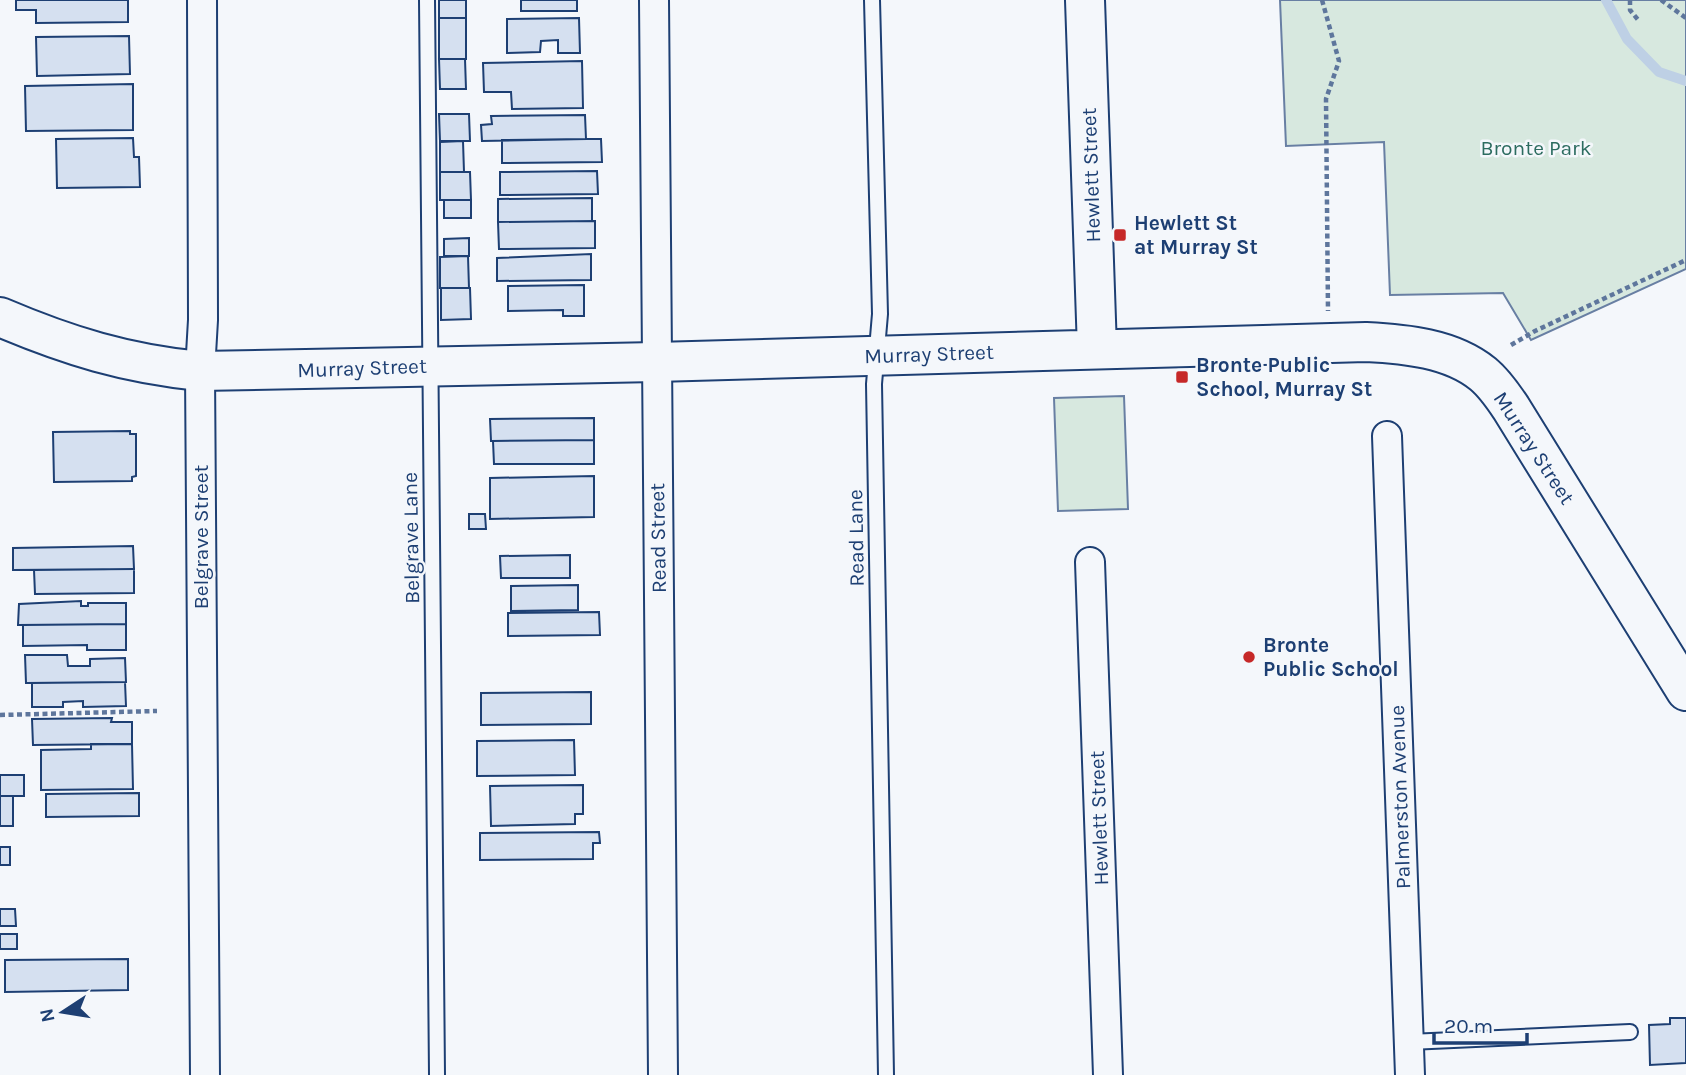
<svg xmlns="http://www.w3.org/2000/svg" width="1686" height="1075" viewBox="0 0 1686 1075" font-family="Karla,sans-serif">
<rect width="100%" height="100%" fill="#f4f7fb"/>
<path fill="#d7e8df" stroke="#687fa3" stroke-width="2" d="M1280 0H1686V269L1531 340 1503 293 1390 295 1384 142 1286 146Z
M1124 396 1128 509 1058 511 1054 398Z"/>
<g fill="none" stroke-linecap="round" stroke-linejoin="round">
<path stroke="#bed0e5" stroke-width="10" d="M1606 0 1627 39 1659 72 1686 81"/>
</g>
<path fill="#d5e0f0" stroke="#1d3f73" stroke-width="2" d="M16 0H128V22L36 23V10H16Z
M439 0H466V18H439Z
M521 0H577V11H521Z
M439 18H466V59H439Z
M579 18 580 53H558V40L541 41 540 52 507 53V19Z
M129 36 130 74 37 76 36 37Z
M439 59H465L466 89H440Z
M582 61 583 108 512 109 511 92H484L483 63Z
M133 84V130L26 131 25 86Z
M439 114H469L470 141H440Z
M585 115 586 139 482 141 481 125 492 124 491 116Z
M133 138 134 157H139L140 187 57 188 56 139Z
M586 139H601L602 162 502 163V140Z
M463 141 464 172H440V142Z
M597 171 598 194 500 195V172Z
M440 172H470L471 200H440Z
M592 198V221L498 222V199Z
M444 200H471V218H444Z
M595 221V248L499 249 498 222Z
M469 238V256H444V239Z
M591 254V280L497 281V258Z
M468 256 469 288H440V257Z
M584 285V316H563V310L508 311V286Z
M441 288H470L471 319 441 320Z
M594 418V440L491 441 490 419Z
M130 431V434H136V476L132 477V481L54 482 53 432Z
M594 440V464H494L493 441Z
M594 476V517L490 519V478Z
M469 514H485L486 529H469Z
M133 546 134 569 13 570V548Z
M570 555V578H501L500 556Z
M134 569V593L35 594 34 570Z
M578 585V610L511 611V586Z
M81 601V606H88V603H126V624L18 625 19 604Z
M599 612 600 635 508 636V613Z
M126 624V650H87V645L23 646V625Z
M25 655H67L68 666H90V659L125 658 126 682 26 683Z
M125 682 126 706 83 707V701L63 702V707H32V683Z
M591 692V724L481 725V693Z
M112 718 111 722H132V744L33 745 32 719Z
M574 740 575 775 477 776V741Z
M91 744H132L133 789 41 790V750L91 749Z
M0 775H24V796H0Z
M583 785V814H575V824L491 826 490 786Z
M139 793V816L46 817V794Z
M0 796H13V826H0Z
M599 832 600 843H593V859L480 860V833Z
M0 847H10V865H0Z
M0 909H15L16 926H0Z
M0 934H17V949H0Z
M128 959V990L5 992V960Z
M1670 1018H1686V1063L1650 1065 1649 1025 1670 1024Z"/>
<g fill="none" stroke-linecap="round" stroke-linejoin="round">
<defs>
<path id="lane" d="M427 0 437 1075
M872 0 880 314 874 384 886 1075
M1409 1042 1630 1032"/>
<path id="street" d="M202 0 203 320 200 371 205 1075
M654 0 663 1075
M1387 436 1410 1075
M1090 562 1108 1075"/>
<path id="secondary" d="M1085 0 1097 349
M0 317C68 346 127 364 200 371L656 362 1366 342C1405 344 1451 348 1483 374 1494 383 1503 396 1511 408L1686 691"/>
</defs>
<use href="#lane" stroke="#1d3f73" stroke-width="18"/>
<use href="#street" stroke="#1d3f73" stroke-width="32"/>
<use href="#secondary" stroke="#1d3f73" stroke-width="42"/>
<path stroke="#5e769c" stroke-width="4.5" stroke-dasharray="5 3.5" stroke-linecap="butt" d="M1322 0 1339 61 1326 99 1328 311
M1630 0V10L1639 21
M1661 0 1686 18
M1511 345 1535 331 1686 260
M0 715 157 711"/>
<use href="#lane" stroke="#f4f7fb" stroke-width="14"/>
<use href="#street" stroke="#f4f7fb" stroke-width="28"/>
<use href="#secondary" stroke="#f4f7fb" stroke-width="38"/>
</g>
<g fill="#c62828" stroke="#f4f7fb" stroke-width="2.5">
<rect x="1113" y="228" width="14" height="14" rx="3.5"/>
<rect x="1175" y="370" width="14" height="14" rx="3.5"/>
<circle cx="1249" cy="657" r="7"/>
</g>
<g text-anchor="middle" stroke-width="5" stroke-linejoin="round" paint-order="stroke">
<g font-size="21" fill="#2c6c60" stroke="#f4f7fb">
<text x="1536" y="155">Bronte Park</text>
</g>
<g font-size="21" fill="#1d3f73" stroke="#f4f7fb">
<text transform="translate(1091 175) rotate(-92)" y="7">Hewlett Street</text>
<text transform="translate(929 354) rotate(-2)" y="7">Murray Street</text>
<text transform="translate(362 368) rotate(-2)" y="7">Murray Street</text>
<text transform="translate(1534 448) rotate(57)" y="7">Murray Street</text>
<text transform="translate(201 537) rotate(-90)" y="7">Belgrave Street</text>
<text transform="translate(411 538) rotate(-91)" y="7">Belgrave Lane</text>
<text transform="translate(658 538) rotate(-91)" y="7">Read Street</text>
<text transform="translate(856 538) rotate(-91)" y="7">Read Lane</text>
<text transform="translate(1400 797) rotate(-92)" y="7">Palmerston Avenue</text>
<text transform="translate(1099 818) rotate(-92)" y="7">Hewlett Street</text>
</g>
<g font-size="21" font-weight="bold" fill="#1d3f73" stroke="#f4f7fb" text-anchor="start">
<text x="1134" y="230">Hewlett St<tspan x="1134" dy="24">at Murray St</tspan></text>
<text x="1196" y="372">Bronte Public<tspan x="1196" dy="24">School, Murray St</tspan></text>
<text x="1263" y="652">Bronte<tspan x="1263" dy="24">Public School</tspan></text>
</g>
</g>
<g transform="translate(63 1012) rotate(258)" stroke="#f4f7fb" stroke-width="5" paint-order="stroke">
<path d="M0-5L12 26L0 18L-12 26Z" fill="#1d3f73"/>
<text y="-10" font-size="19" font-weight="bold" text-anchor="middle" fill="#1d3f73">N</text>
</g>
<path d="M1434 1033v10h93v-10" fill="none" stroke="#1d3f73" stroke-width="3.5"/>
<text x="1444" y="1033" font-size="21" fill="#1d3f73" stroke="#f4f7fb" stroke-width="5" paint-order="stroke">20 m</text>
</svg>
